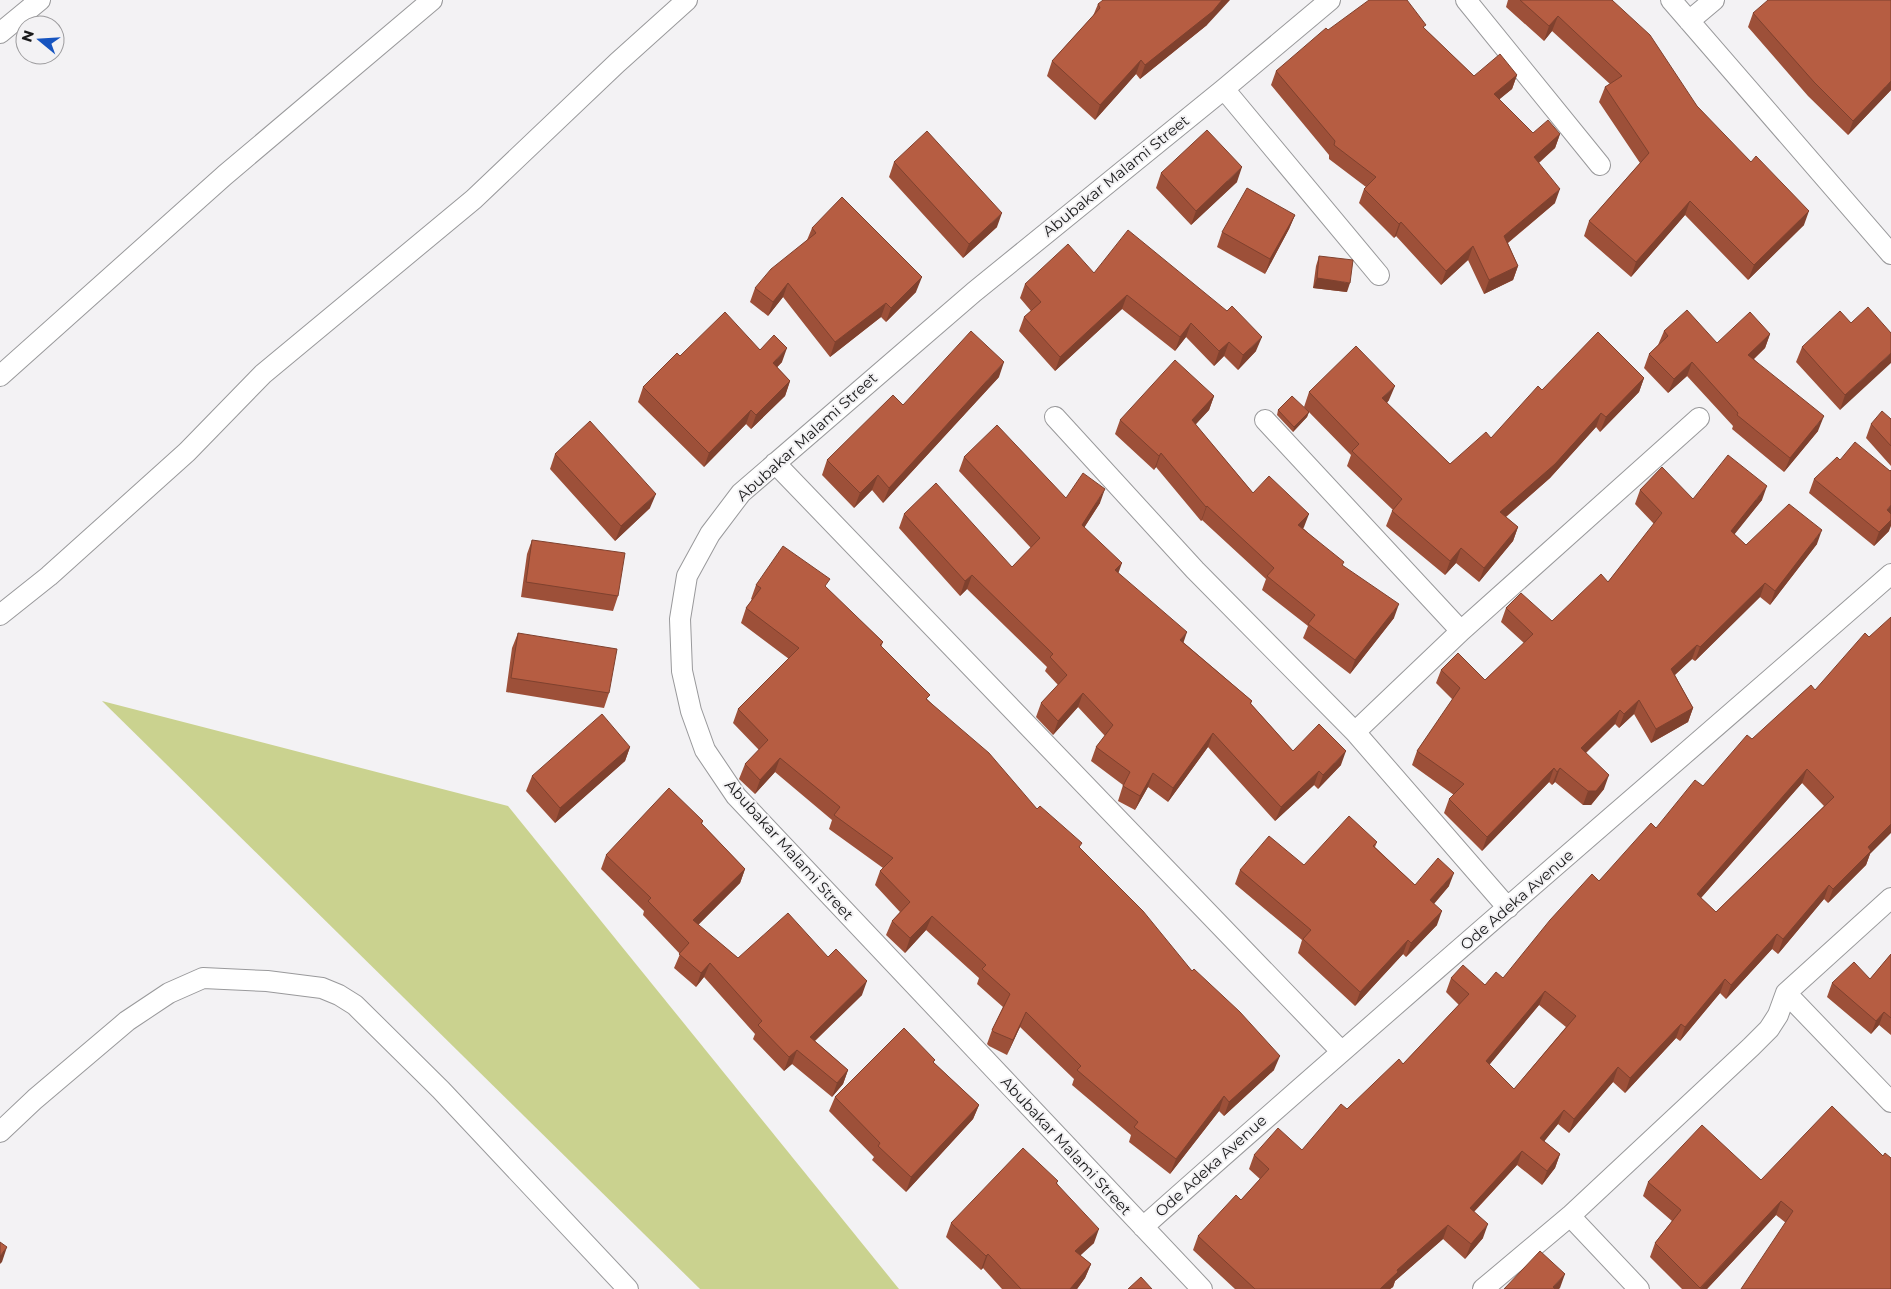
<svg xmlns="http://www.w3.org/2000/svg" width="1891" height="1289" viewBox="0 0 1891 1289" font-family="Montserrat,sans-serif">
<rect width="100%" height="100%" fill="#f3f2f4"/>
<path fill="#cad28f" d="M102 701 508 806 899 1289H700Z"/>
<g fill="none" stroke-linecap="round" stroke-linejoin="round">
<defs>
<path id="minor" d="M1466 0 1600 165
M1671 0 1891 254
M1689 21 1714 0
M0 33 40 0
M1224 89 1379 275
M0 376 225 175 432 0
M1055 417 1195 570 1355 732 1508 908
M1265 420 1461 631
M775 463 1341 1051
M0 615 49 576 187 452 263 374 474 199 617 63 687 0
M1355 732 1461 631 1699 418
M1786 993 1891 1102
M0 1132 35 1099 127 1021 169 993 203 978 267 981 322 988 339 995 355 1005 441 1090 628 1289
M1570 1216 1639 1289
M1143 1227C1390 1007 1642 792 1891 574
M1202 1289 736 796 705 750 691 711 682 671 680 619 687 576 710 534 741 493 974 292 1224 89 1330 0
M1483 1289 1570 1216 1751 1047 1769 1029 1778 1015 1786 993 1891 898"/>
</defs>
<use href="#minor" stroke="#99999b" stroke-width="22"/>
<use href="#minor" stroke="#fff" stroke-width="20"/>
</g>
<path fill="#9d5039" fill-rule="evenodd" d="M1508 0H1612L1697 106 1804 225 1748 280 1685 215 1631 277 1584 236 1589 221 1640 163 1599 102 1605 87 1610 84 1552 31 1544 41 1506 7Z
M1098 4 1207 25 1140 79 1136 74 1095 120 1047 76 1052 61 1093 16Z
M1753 13 1891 90 1848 135 1808 96 1748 27Z
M1425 29 1474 76 1517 75 1512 89 1499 99 1533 133 1560 134 1555 148 1539 163 1555 203 1508 243 1518 266 1513 280 1484 294 1468 260 1441 285 1396 236 1394 238 1359 203 1364 189 1366 187 1329 159V155L1271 85 1276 71 1328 30Z
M894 162 997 227 963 258 889 177Z
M1161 173 1237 182 1191 225 1156 188Z
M1295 215 1289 229 1265 274 1217 247 1222 232Z
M812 228 916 292 886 322 881 317 830 357 783 297 768 316 750 302 755 288 807 240Z
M1319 256 1347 292 1313 288 1316 266Z
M1094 273 1256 351 1238 370 1224 356 1214 366 1186 337 1175 351 1122 309 1055 371 1019 331 1024 317 1031 311 1020 298 1025 284Z
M1664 331 1717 343 1770 334 1765 348 1754 359 1818 431 1784 472 1732 429 1733 426 1687 376 1668 393 1644 368 1649 354 1658 345Z
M1891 333 1840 410 1796 362 1802 347Z
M760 350 782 362 777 367 790 381 785 396 751 429 746 424 704 467 638 402 643 387 680 356Z
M999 377 883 503 872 490 854 508 822 475 827 460 903 405Z
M1644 378 1639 392 1600 432 1596 427 1550 478 1506 517 1518 527 1513 541 1479 582 1456 563 1445 575 1386 526 1392 511 1393 510 1347 466 1351 455 1304 407 1309 392 1389 400 1387 403 1450 464 1491 438 1542 390Z
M1214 396 1209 410 1195 424 1253 493 1304 527 1303 528 1343 566 1394 618 1350 674 1303 638 1308 626 1262 590 1266 579 1202 520 1201 521 1156 467 1154 470 1115 434 1120 420Z
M1278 410 1309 412 1307 417 1293 432 1277 415Z
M1891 419V466L1866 438 1871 424Z
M555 454 650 508 615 541 550 469Z
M964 457 1066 498 1100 503 1084 528 1118 573 1183 642 1252 701 1251 704 1293 751 1341 765 1318 789 1314 785 1275 821 1208 747 1168 802 1148 787 1135 810 1118 801 1123 785 1091 761 1096 747 1105 736 1078 707 1053 735 1036 717 1041 703 1058 685 1045 671 1047 667 967 589 960 596 899 528 904 514 1012 567 1031 548 959 471Z
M1814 479 1889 531 1874 546 1809 493Z
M1640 490 1693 499 1762 500 1734 534 1746 545 1817 544 1770 605 1760 597 1695 661 1692 659 1675 675 1693 708 1688 722 1651 743 1634 714 1619 728 1615 724 1586 753 1604 789 1591 805H1583L1555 782 1552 785 1549 782 1482 851 1444 813 1449 799 1454 795 1412 765 1417 751 1453 700 1436 683 1441 670 1485 680 1524 643 1501 622 1506 608 1552 621 1608 582 1654 524 1635 504Z
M532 540 618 596 613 611 521 597 527 554Z
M756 585 826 588 883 642 881 647 928 700 1037 809 1080 848 1192 971 1274 1070 1224 1116 1219 1111 1170 1174 1129 1142 1131 1135 1072 1085 1074 1079 1020 1027 1007 1055 989 1046 987 1044 992 1030 1003 1007 977 984 979 978 926 930 905 953 886 935 892 921 900 912 875 885 880 871 883 868 829 829 832 820 775 772 755 794 739 779 745 764 759 750 733 723 738 709 789 659 741 623 746 608 752 600 751 599Z
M518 633 609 693 604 708 506 692 512 648Z
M1811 685 1870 854 1866 865 1828 903 1824 899 1778 954 1772 949 1726 999 1720 993 1680 1041 1676 1038 1625 1093 1613 1082 1569 1133 1558 1124 1544 1141 1560 1154 1555 1168 1542 1185 1517 1165 1474 1212 1483 1238 1465 1259 1443 1239 1395 1281 1393 1287 1390 1289H1235L1193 1250 1198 1236 1241 1200 1260 1179 1249 1169 1254 1155 1302 1150 1347 1109 1403 1064 1459 1005 1446 992 1451 978 1485 985 1503 978 1599 881 1703 786ZM1802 783 1824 806 1716 912 1701 898ZM1539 1005 1566 1027 1514 1089 1489 1065Z
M630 747 625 761 555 823 526 791 532 776Z
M703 821 702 824 745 869 740 883 698 925 738 958 862 995 815 1041 848 1070 843 1084 832 1097 792 1064 784 1071 753 1039 755 1034 704 977 696 987 674 968 680 954 643 915 644 911 601 869 606 855Z
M1377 842 1375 847 1415 885 1449 886 1434 904 1437 925 1406 957 1403 954 1355 1006 1298 953 1302 940 1235 884 1240 870 1304 865Z
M1891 954V1035L1879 1025 1871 1034 1827 997 1832 983 1870 979Z
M934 1063 979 1105 973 1119 906 1192 872 1160 874 1157 829 1111 835 1097Z
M1883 1156 1891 1158 1786 1223 1776 1215 1707 1289H1682L1650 1257 1655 1243 1672 1221 1643 1196 1648 1182 1761 1180Z
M1058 1181 1057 1183 1094 1243 1080 1255 1091 1264 1085 1278 1077 1289H1002L983 1268 981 1270 946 1237 951 1223Z"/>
<path fill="#7f412e" d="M1222 0H1230L1207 25 1140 79 1145 65Z
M1558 16 1552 31 1544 41 1549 26Z
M1141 60 1136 74 1095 120 1100 105Z
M1517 75 1512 89 1489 108 1494 94Z
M1891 81V90L1848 135 1853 121Z
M1560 134 1555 148 1529 171 1534 157Z
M1242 167 1237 182 1191 225 1196 211Z
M1560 189 1555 203 1499 250 1504 236Z
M1690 201 1685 215 1631 277 1636 262Z
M1809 211 1804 225 1748 280 1754 265Z
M1002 213 997 227 963 258 969 244Z
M1295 215 1289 229 1265 274 1270 259Z
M1401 222 1396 236 1394 238 1399 224Z
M1473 246 1468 260 1441 285 1446 271Z
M1518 266 1513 280 1484 294 1489 280Z
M922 277 916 292 886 322 891 308Z
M1317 278 1350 283 1347 292 1313 288Z
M788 283 783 297 768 316 773 302Z
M1127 295 1122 309 1055 371 1060 357Z
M886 303 881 317 830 357 835 342Z
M1191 323 1186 337 1175 351 1180 337Z
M1770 334 1765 348 1743 369 1748 355Z
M1262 337 1256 351 1238 370 1243 355Z
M1229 342 1224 356 1214 366 1219 351Z
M787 348 782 362 768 377 773 363Z
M1891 353V363L1840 410 1845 395Z
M1004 362 999 377 883 503 889 488Z
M1692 362 1687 376 1668 393 1674 379Z
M1644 378 1639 392 1600 432 1606 417Z
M790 381 785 396 751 429 756 415Z
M1395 386 1389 400 1377 413 1382 398Z
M1214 396 1209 410 1187 434 1192 420Z
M751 410 746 424 704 467 709 453Z
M1309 412 1307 417 1293 432 1294 427Z
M1601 413 1596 427 1550 478 1495 526 1500 512Z
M1824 416 1818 431 1784 472 1790 458Z
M1161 453 1156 467 1154 470 1159 456Z
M878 475 872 490 854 508 860 493Z
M1767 486 1762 500 1726 545 1731 531Z
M1105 489 1100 503 1076 540 1082 525Z
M656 494 650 508 615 541 621 526Z
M1891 505V513L1882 524 1887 510Z
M1207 506 1202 520 1201 521 1206 507Z
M1309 514 1304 527 1293 539 1298 525Z
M1891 520V526L1889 531 1874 546 1879 532Z
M1518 527 1513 541 1479 582 1484 568Z
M1822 530 1817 544 1770 605 1775 591Z
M1461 548 1456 563 1445 575 1450 561Z
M1122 563 1117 577 1115 570Z
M972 575 967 589 960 596 965 581Z
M1765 583 1760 597 1695 661 1700 647Z
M1399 604 1394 618 1350 674 1355 660Z
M1187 632 1182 647 1180 640Z
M1697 645 1692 659 1666 683 1671 669Z
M1083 693 1078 707 1053 735 1058 721Z
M1639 700 1634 714 1619 728 1624 714Z
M1693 708 1688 722 1651 743 1656 729Z
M1620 710 1615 724 1576 762 1581 748Z
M1213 733 1208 747 1168 802 1173 788Z
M630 747 625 761 555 823 560 808Z
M1346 751 1341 765 1318 789 1323 775Z
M780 758 775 772 755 794 760 780Z
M1554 768 1549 782 1482 851 1487 837Z
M1560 768 1555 782 1552 785 1557 772Z
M1807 769 1802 783 1692 908 1697 894Z
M1319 771 1314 785 1275 821 1281 807Z
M1153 773 1148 787 1135 810 1140 796Z
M1609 775 1604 789 1591 805H1583L1588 791Z
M1891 824V833L1870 854 1866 865 1828 903 1833 889 1868 847Z
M745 869 740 883 688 935 693 920Z
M1454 873 1449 886 1425 914 1430 900Z
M1829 885 1824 899 1778 954 1783 939Z
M1442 911 1437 925 1406 957 1411 943Z
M932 916 926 930 905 953 910 938Z
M1777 934 1772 949 1726 999 1731 985Z
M1408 940 1403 954 1355 1006 1360 992Z
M710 963 704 977 696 987 701 973Z
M1725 979 1720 993 1680 1041 1685 1027Z
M867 981 862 995 804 1051 810 1037Z
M1545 991 1539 1005 1480 1076 1486 1061Z
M1026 1012 1020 1027 1007 1055 1013 1040Z
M1884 1012 1879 1025 1871 1034 1876 1021Z
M1681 1024 1676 1038 1625 1093 1630 1078Z
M797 1050 792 1064 784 1071 789 1057Z
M1280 1056 1274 1070 1224 1116 1229 1102Z
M1618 1067 1613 1082 1569 1133 1574 1119Z
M848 1070 843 1084 832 1097 837 1083Z
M1224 1096 1219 1111 1170 1174 1176 1159Z
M979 1105 973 1119 906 1192 911 1177Z
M1564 1110 1558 1124 1535 1153 1540 1138Z
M1522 1151 1517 1165 1464 1222 1470 1208Z
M1560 1154 1555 1168 1542 1185 1547 1171Z
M1781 1201 1776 1215 1707 1289H1700Z
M1488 1224 1483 1238 1465 1259 1471 1244Z
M1448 1225 1443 1239 1395 1281 1393 1287 1390 1289H1380L1397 1270Z
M1099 1229 1094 1243 1070 1265 1075 1251Z
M7 1247 2 1262 0 1264V1256Z
M988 1254 983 1268 981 1270 986 1256Z
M1091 1264 1085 1278 1077 1289H1070Z
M1565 1274 1560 1288 1559 1289H1552L1553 1287Z"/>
<path fill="#b65d42" stroke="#7f412e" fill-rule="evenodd" d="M1103 0H1222L1213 11 1145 65 1141 60 1100 105 1052 61 1100 8 1098 4Z
M1369 0H1407L1426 25 1423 27 1474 76 1500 54 1517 75 1494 94 1533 133 1548 120 1560 134 1534 157 1560 189 1504 236 1518 266 1489 280 1473 246 1446 271 1401 222 1399 224 1364 189 1376 177 1334 145 1335 141 1276 71 1326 28 1328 30Z
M1520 0H1612L1650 35 1697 106 1751 162 1756 156 1809 211 1754 265 1690 201 1636 262 1589 221 1649 153 1605 87 1622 76 1558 16 1549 26Z
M1768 0H1891V81L1853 121 1814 82 1753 13Z
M1207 130 1242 167 1196 211 1161 173Z
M927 131 1002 213 969 244 894 162Z
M1247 188 1295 215 1270 259 1222 232Z
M842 197 922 277 891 308 886 303 835 342 788 283 773 302 755 288 771 269 816 233 812 228Z
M1128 230 1227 311 1232 306 1262 337 1243 355 1229 342 1219 351 1191 323 1180 337 1127 295 1060 357 1024 317 1041 302 1025 284 1068 244 1094 273Z
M1319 256 1353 260 1350 283 1317 278Z
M1868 307 1891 333V353L1845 395 1802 347 1840 311 1851 323Z
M1687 310 1717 343 1750 312 1770 334 1748 355 1824 416 1790 458 1737 415 1738 413 1692 362 1674 379 1649 354 1668 336 1664 331Z
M725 312 760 350 774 335 787 348 773 363 790 381 756 415 751 410 709 453 643 387 677 353 680 356Z
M971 331 1004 362 889 488 878 475 860 493 827 460 893 395 903 405Z
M1598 332 1644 378 1606 417 1601 413 1555 464 1500 512 1518 527 1484 568 1461 548 1450 561 1392 511 1402 499 1352 451 1359 444 1309 392 1356 346 1395 386 1382 398 1450 464 1486 432 1491 438 1538 386 1542 390Z
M1175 360 1214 396 1192 420 1253 493 1269 476 1309 514 1298 525 1344 562 1342 565 1399 604 1355 660 1308 624 1315 615 1267 576 1274 568 1207 506 1206 507 1161 453 1159 456 1120 420Z
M1292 396 1309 412 1294 427 1278 410Z
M1882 411 1891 419V446L1871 424Z
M590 421 656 494 621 526 555 454Z
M997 425 1066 498 1083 473 1105 489 1082 525 1122 563 1115 570 1187 632 1180 640 1252 701 1250 703 1293 751 1319 724 1346 751 1323 775 1319 771 1281 807 1213 733 1173 788 1153 773 1140 796 1123 786 1130 772 1096 747 1113 725 1083 693 1058 721 1041 703 1067 675 1050 657 1053 654 972 575 965 581 904 514 936 483 1012 567 1040 538 964 457Z
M1855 442 1890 471 1891 470V505L1887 510 1891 514V520L1879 532 1814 479 1837 457 1840 460Z
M1728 455 1767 486 1731 531 1746 545 1789 504 1822 530 1775 591 1765 583 1700 647 1697 645 1671 669 1693 708 1656 729 1639 700 1624 714 1620 710 1581 748 1609 775 1596 791H1588L1560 768 1557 772 1554 768 1487 837 1449 799 1464 784 1417 751 1460 688 1441 670 1458 653 1485 680 1533 634 1506 608 1521 593 1552 621 1601 574 1608 582 1662 513 1640 490 1662 467 1693 499Z
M532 540 625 553 618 596 526 582Z
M783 546 830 579 825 586 883 642 880 645 930 695 926 699 989 753 1037 809 1040 806 1082 843 1079 847 1143 911 1192 971 1194 969 1240 1012 1280 1056 1229 1102 1224 1096 1176 1159 1134 1127 1138 1122 1077 1070 1081 1066 1026 1012 1013 1040 994 1032 992 1030 1010 994 982 969 986 965 932 916 910 938 892 921 910 902 880 871 893 858 834 815 840 807 780 758 760 780 745 764 768 740 738 709 799 648 746 608 761 588 756 585Z
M1891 617V824L1868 847 1871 851 1833 889 1829 885 1783 939 1777 934 1731 985 1725 979 1685 1027 1681 1024 1630 1078 1618 1067 1574 1119 1564 1110 1540 1138 1560 1154 1547 1171 1522 1151 1470 1208 1488 1224 1471 1244 1448 1225 1397 1270 1398 1272 1380 1289H1255L1198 1236 1236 1195 1241 1200 1269 1169 1254 1155 1278 1128 1302 1150 1341 1104 1347 1109 1399 1059 1403 1064 1469 994 1451 978 1463 965 1485 985 1496 972 1503 978 1550 920 1592 874 1599 881 1651 823 1656 828 1695 780 1703 786 1747 735 1752 739 1811 685 1815 690 1865 633 1869 637ZM1807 769 1834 797 1716 912 1697 894ZM1545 991 1576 1016 1514 1089 1486 1061Z
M518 633 617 649 609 693 511 678Z
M602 714 630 747 560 808 532 776Z
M669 788 703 821 701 823 745 869 693 920 738 958 788 913 828 957 836 949 867 981 810 1037 848 1070 837 1083 797 1050 789 1057 758 1025 762 1021 710 963 701 973 679 954 689 943 648 901 651 898 606 855Z
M1349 816 1377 842 1373 846 1415 885 1438 858 1454 873 1430 900 1442 911 1411 943 1408 940 1360 992 1303 939 1311 930 1240 870 1269 836 1304 865Z
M1891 954V1018L1884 1012 1876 1021 1832 983 1854 962 1870 979Z
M904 1028 935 1060 933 1062 979 1105 911 1177 878 1146 880 1143 835 1097Z
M1832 1106 1883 1156 1885 1153 1891 1158V1289H1741L1793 1211 1781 1201 1700 1288 1655 1243 1681 1210 1648 1182 1702 1125 1761 1180Z
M1023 1148 1058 1181 1056 1183 1099 1229 1075 1251 1091 1264 1070 1289H1021L988 1254 986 1256 951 1223Z
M0 1242 7 1247 0 1256Z
M1540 1251 1565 1274 1553 1287 1555 1289H1504Z
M1141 1277 1152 1289H1128Z"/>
<g text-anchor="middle" stroke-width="4" stroke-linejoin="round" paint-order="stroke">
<g font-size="15" fill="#19191a" stroke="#f3f2f4">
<text transform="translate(1116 176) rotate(-39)" y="5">Abubakar Malami Street</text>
<text transform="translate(807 437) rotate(-42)" y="5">Abubakar Malami Street</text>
<text transform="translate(789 850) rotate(48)" y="5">Abubakar Malami Street</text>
<text transform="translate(1517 900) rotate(-41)" y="5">Ode Adeka Avenue</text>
<text transform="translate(1066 1146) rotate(47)" y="5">Abubakar Malami Street</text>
<text transform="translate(1211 1166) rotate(-42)" y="5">Ode Adeka Avenue</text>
</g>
</g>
<g transform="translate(40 40) rotate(288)"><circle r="24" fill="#f3f2f4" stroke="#9c9b9d"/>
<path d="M0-4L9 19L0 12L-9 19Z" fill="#1654c0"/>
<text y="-8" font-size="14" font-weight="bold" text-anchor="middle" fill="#19191a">N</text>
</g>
</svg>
